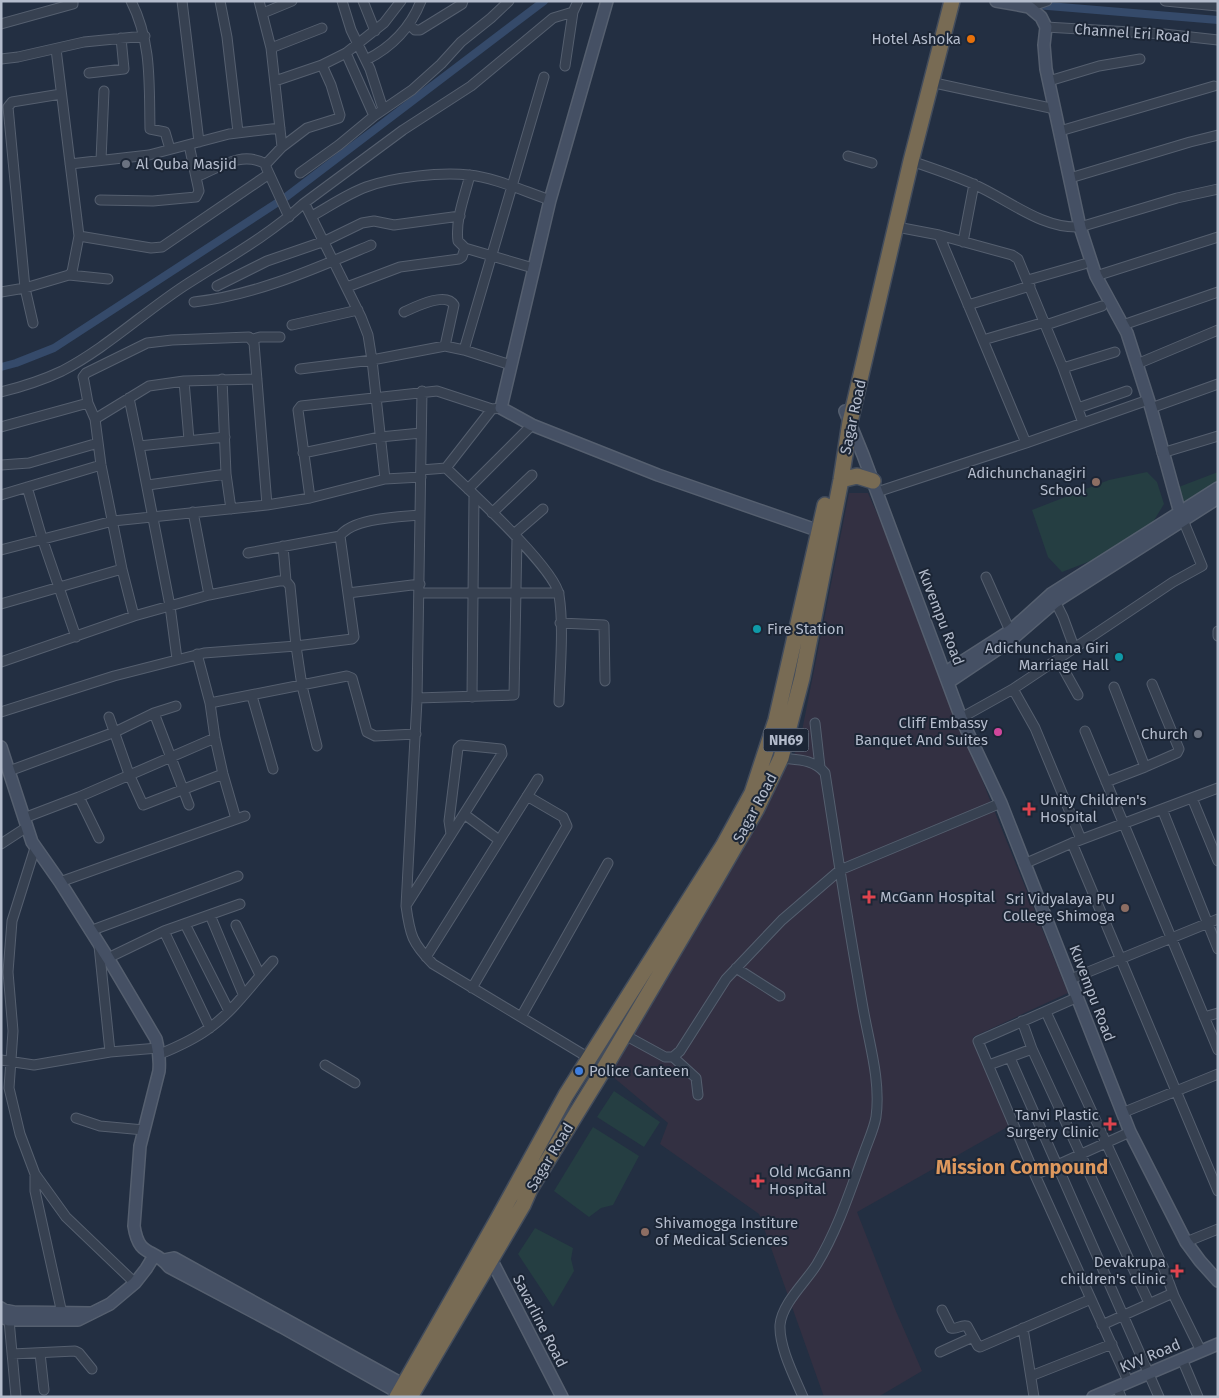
<svg xmlns="http://www.w3.org/2000/svg" width="1219" height="1398" viewBox="0 0 1219 1398" font-family="'Fira Sans',sans-serif">
<rect width="100%" height="100%" fill="#232f42"/>
<path fill="#333042" d="M849 493H868L897 558 990 800 1068 993 973 1037 1011 1125 857 1212 895 1309 922 1371 878 1397H824L759 1214 660 1144 668 1123 606 1071 799 746Z"/>
<path fill="#253e42" d="M1147 472 1157 482 1164 504 1153 522 1093 560 1062 572 1048 557 1032 510 1109 480Z
M1218 472V483L1182 506 1176 488Z
M614 1091 660 1122 644 1147 597 1117Z
M593 1127 639 1156 613 1205 601 1208 589 1217 554 1191Z
M535 1228 573 1248 571 1259 574 1271 553 1307 518 1254Z"/>
<g fill="none" stroke-linecap="round" stroke-linejoin="round">
<path stroke="#354a6a" stroke-width="8" d="M1036 5 1218 20
M1 367 16 363 54 348 286 197 544 1"/>
<defs>
<path id="street" d="M131 1C152 42 149 85 150 129L165 132 170 149
M182 1 199 142
M220 1 227 37 238 132
M259 1 271 48 282 147
M342 1 351 30 370 69 383 109
M363 1 375 31
M1165 1 1218 6
M1029 7 1047 1
M263 13 292 1
M1 24 73 4V1
M409 24 415 30H420L462 4 463 1
M1046 27 1164 34 1218 40
M271 48 322 28
M56 49 79 236 151 248 162 247 269 174
M346 53 374 116
M1 59 18 57 84 42 145 36
M366 60C392 47 410 29 421 1
M565 66 573 12 578 1
M89 73 124 69 121 38
M275 81 322 65 346 53 384 23 401 1
M1049 81 1099 66 1140 59
M930 82 1055 109
M1060 131 1214 86
M848 156 872 163
M101 160 104 91
M911 161C932 168 953 175 973 184 1008 199 1041 229 1080 227L1177 198 1218 189
M70 164 149 155 229 134 280 128
M300 173 339 145 374 116 412 90 441 64 461 42 491 18 509 1
M196 177C219 168 241 150 266 164
M1070 178 1190 142 1218 135
M100 200 153 201 196 197 199 191 189 145
M305 204 361 317 368 335 372 360 385 479
M312 216C330 206 347 194 366 187 393 177 440 172 469 175 493 177 526 192 550 200
M289 217 266 167V164L282 147 307 128 339 118 340 115 331 85 322 65
M897 227 939 235 1012 255 1018 259 1063 368 1083 423
M939 235 1026 443
M963 242 974 184
M465 248 533 268
M69 275 108 279
M1096 276 1218 237
M1028 280 1084 264
M217 286 267 261 325 241 362 223 374 221 394 225 460 216
M347 287 400 267 459 259 462 257 465 248 458 241C455 220 465 195 470 175
M1 292 25 288 69 275 72 272 79 236
M194 302C256 295 314 269 371 245
M968 305 1030 286
M404 312C415 307 446 291 454 305L445 346
M33 323 25 288 8 107 12 102 61 94
M292 325 358 310
M1046 325 1102 306
M1123 325 1218 292
M253 339 260 337H280
M983 340 1045 322
M464 350 544 77
M1137 364 1218 330
M1063 368 1115 352
M300 369 372 360 445 346 464 350 511 365
M222 379 226 474 231 509
M184 381 189 440
M422 391 417 700 406 906C410 935 412 943 433 964L589 1058
M1 392C21 387 43 380 62 371 106 348 143 313 184 286 224 260 267 237 303 204L403 130 471 86 553 18 573 12
M129 398 139 446
M1078 408 1127 391
M1151 408 1218 384
M95 419 149 386 184 381 257 379
M1 427 88 403
M303 453 380 437 421 433
M1162 453 1218 436
M1 465 29 463 98 443
M446 468C469 490 555 568 559 595 564 627 560 669 559 702
M421 470 446 468 492 409
M148 485 226 474
M27 487 42 538 76 637
M468 489 532 425
M877 492 1026 443 1148 400
M1 495 101 465
M310 498 298 410 301 406 437 391 492 409 501 408
M193 512 209 595
M492 513 532 475
M514 534 543 509
M340 536C353 518 399 517 420 515
M283 546 286 581 290 586 296 646 302 686 317 746
M1 550 113 521 267 505 310 498 385 479 421 477
M986 577 1010 631
M348 593 420 584
M420 593H559
M1053 597 1063 617 1074 647
M1 604 122 569
M134 616 122 569 101 465 95 419 88 403 84 381 83 377 86 373 147 343 172 340 249 337 254 343 267 505
M560 623 604 625 605 681
M1218 631V636
M197 654 210 703 215 738 223 774 236 819
M177 659 170 606 139 446 225 437
M1058 659 1078 695
M1 662 134 616 209 595 279 581H286
M1114 687 1145 767
M1013 689 1035 728 1081 839
M252 696 273 769
M472 697 474 495
M417 698 514 695 517 537
M210 703 347 676 352 678 367 732 375 736 416 734
M1 712 114 676 204 653 296 646 352 639 354 637 340 536 248 553
M154 713 189 805
M109 717 129 774 143 805 223 774
M961 718 1013 689 1173 582 1202 566 1181 515
M815 723 820 767
M1085 731 1218 1050
M9 771 115 732 154 713 176 706
M1106 782 1145 767 1177 753 1179 749 1152 684
M79 797 99 838
M1192 798 1218 861
M1162 809 1218 949
M464 814 499 840
M24 818 79 797 215 738
M1072 843 1218 1191
M1 844 27 827
M35 848 12 921 8 972 13 1031 9 1088 20 1134 35 1174 66 1217 135 1283
M1024 864 1072 843 1218 788
M60 882 245 816
M407 904 502 754 501 749 461 745 458 748 449 821 451 834
M210 915 243 994
M185 924 229 1011
M236 925 260 975
M90 931 238 876
M164 931 210 1028
M99 946 110 1052
M426 957 538 779
M108 958 164 931 240 904
M736 968 780 996
M1071 979 1218 919
M472 988 567 826 563 817 527 796
M1078 997 978 1041 1035 1175 1128 1381
M1046 1012 1164 1269 1174 1296 1201 1351
M521 1017 608 863
M1204 1017 1218 1013
M1022 1021 1032 1049 1149 1303
M623 1034 665 1057H673L680 1051 726 979 782 920 840 870 825 773C814 759 797 760 781 758
M160 1054C177 1047 193 1040 208 1029 233 1012 252 984 273 961
M673 1057 696 1078 698 1095
M1010 1058 1159 1397
M1 1060 34 1065 110 1052 158 1048
M325 1065 355 1083
M989 1065 1032 1049
M1122 1113 1218 1074
M76 1118 100 1126 144 1130
M35 1174V1191L63 1318
M1035 1175 1130 1132
M1186 1242 1218 1229
M942 1310 951 1328C957 1330 961 1324 967 1326L978 1346 980 1347 1091 1299
M9 1320 16 1397
M1102 1325 1173 1293
M1023 1328 1034 1397
M940 1352 973 1337
M40 1353 44 1390
M12 1354 75 1351 79 1353 92 1369
M1182 1359 1198 1397
M1031 1376 1112 1344
M1117 1387 1121 1397
M803 1397C794 1376 779 1347 780 1325 782 1303 806 1282 817 1264 838 1229 850 1191 864 1153 868 1141 874 1129 876 1117 881 1081 869 1043 863 1008 855 962 847 916 840 870L1001 803"/>
<path id="secondary" d="M607 1 550 200 501 408 532 425 658 475 825 533
M996 1 1029 7 1041 17 1046 27 1044 45 1046 69 1080 227 1096 276 1127 333 1151 408 1180 513
M845 411 863 455 961 718 1001 803 1130 1132 1186 1242 1200 1261 1218 1281
M946 672 1010 631 1051 594 1218 488
M949 682 1010 641 1055 602 1218 498
M1 747 32 842 60 882 108 958 156 1039C159 1051 160 1059 159 1071L140 1146 134 1226C139 1259 154 1247 169 1267L282 1327 399 1393
M491 1259 562 1397
M164 1260 174 1258 404 1385
M1 1308 4 1310 14 1312 91 1313
M1 1317 9 1320H78L110 1304 135 1283 146 1269 154 1256
M1093 1397 1218 1344"/>
<path id="highway" d="M841 480 857 476 873 481
M397 1397 499 1217 566 1095 723 846 752 793 776 720 825 505
M410 1397 523 1205 530 1189 605 1067 715 881 756 810 781 758 802 678 841 480 850 422 911 161 952 1"/>
</defs>
<use href="#street" stroke="#555f6f" stroke-width="11"/>
<use href="#secondary" stroke="#555f6f" stroke-width="14"/>
<use href="#highway" stroke="#424c5c" stroke-width="18"/>
<use href="#street" stroke="#374151" stroke-width="9"/>
<use href="#secondary" stroke="#455064" stroke-width="11"/>
<use href="#highway" stroke="#786b54" stroke-width="15"/>
</g>
<circle fill="#e8710a" stroke="#1c2636" stroke-width="2" cx="971" cy="39" r="5"/>
<g fill="#6b7280" stroke="#1c2636" stroke-width="2">
<circle cx="126" cy="164" r="5"/>
<circle cx="1198" cy="734" r="5"/>
</g>
<g fill="#8d6e63" stroke="#1c2636" stroke-width="2">
<circle cx="1096" cy="482" r="5"/>
<circle cx="1125" cy="908" r="5"/>
<circle cx="645" cy="1232" r="5"/>
</g>
<g fill="#0f9aa8" stroke="#1c2636" stroke-width="2">
<circle cx="757" cy="629" r="5"/>
<circle cx="1119" cy="657" r="5"/>
</g>
<circle fill="#d1479c" stroke="#1c2636" stroke-width="2" cx="998" cy="732" r="5"/>
<g fill="#e0444e" stroke="#1c2636" stroke-width="2">
<path d="M1026.5 801.5h5v5h5v5h-5v5h-5v-5h-5v-5h5z"/>
<path d="M866.5 889.5h5v5h5v5h-5v5h-5v-5h-5v-5h5z"/>
<path d="M1107.5 1116.5h5v5h5v5h-5v5h-5v-5h-5v-5h5z"/>
<path d="M755.5 1173.5h5v5h5v5h-5v5h-5v-5h-5v-5h5z"/>
<path d="M1174.5 1263.5h5v5h5v5h-5v5h-5v-5h-5v-5h5z"/>
</g>
<circle fill="#3f7fe0" stroke="#1c2636" stroke-width="2" cx="579" cy="1071" r="5"/>
<g text-anchor="middle" stroke-width="4" stroke-linejoin="round" paint-order="stroke">
<rect fill="#1c2636" stroke="#868f9f" stroke-width="1" x="763.5" y="728.5" width="45" height="23" rx="4"/>
<g font-size="14" font-weight="bold" fill="#b4bccc">
<text x="786" y="745">NH69</text>
</g>
<g font-size="15" fill="#b4bccc" stroke="#1c2636">
<text transform="translate(1132 33) rotate(4)" y="5">Channel Eri Road</text>
<text transform="translate(853 417) rotate(-78)" y="5">Sagar Road</text>
<text transform="translate(941 617) rotate(69)" y="5">Kuvempu Road</text>
<text transform="translate(755 808) rotate(-62)" y="5">Sagar Road</text>
<text transform="translate(1092 993) rotate(69)" y="5">Kuvempu Road</text>
<text transform="translate(550 1157) rotate(-59)" y="5">Sagar Road</text>
<text transform="translate(540 1321) rotate(63)" y="5">Savarline Road</text>
<text transform="translate(1150 1356) rotate(-23)" y="5">KVV Road</text>
</g>
<g font-size="15" fill="#b4bccc" stroke="#1c2636" text-anchor="end">
<text x="961" y="44">Hotel Ashoka</text>
<text x="136" y="169" text-anchor="start">Al Quba Masjid</text>
<text x="1086" y="478">Adichunchanagiri<tspan x="1086" dy="17">School</tspan></text>
<text x="767" y="634" text-anchor="start">Fire Station</text>
<text x="1109" y="653">Adichunchana Giri<tspan x="1109" dy="17">Marriage Hall</tspan></text>
<text x="988" y="728">Cliff Embassy<tspan x="988" dy="17">Banquet And Suites</tspan></text>
<text x="1188" y="739">Church</text>
<text x="1040" y="805" text-anchor="start">Unity Children's<tspan x="1040" dy="17">Hospital</tspan></text>
<text x="880" y="902" text-anchor="start">McGann Hospital</text>
<text x="1115" y="904">Sri Vidyalaya PU<tspan x="1115" dy="17">College Shimoga</tspan></text>
<text x="589" y="1076" text-anchor="start">Police Canteen</text>
<text x="1099" y="1120">Tanvi Plastic<tspan x="1099" dy="17">Surgery Clinic</tspan></text>
<text x="769" y="1177" text-anchor="start">Old McGann<tspan x="769" dy="17">Hospital</tspan></text>
<text x="655" y="1228" text-anchor="start">Shivamogga Institure<tspan x="655" dy="17">of Medical Sciences</tspan></text>
<text x="1166" y="1267">Devakrupa<tspan x="1166" dy="17">children's clinic</tspan></text>
</g>
<g font-size="20" font-weight="bold" fill="#de985d" stroke="#1c2636">
<text x="1022" y="1174">Mission Compound</text>
</g>
</g>
<rect width="1219" height="1398" fill="none" stroke="#b4bccc" stroke-width="5"/>
</svg>
